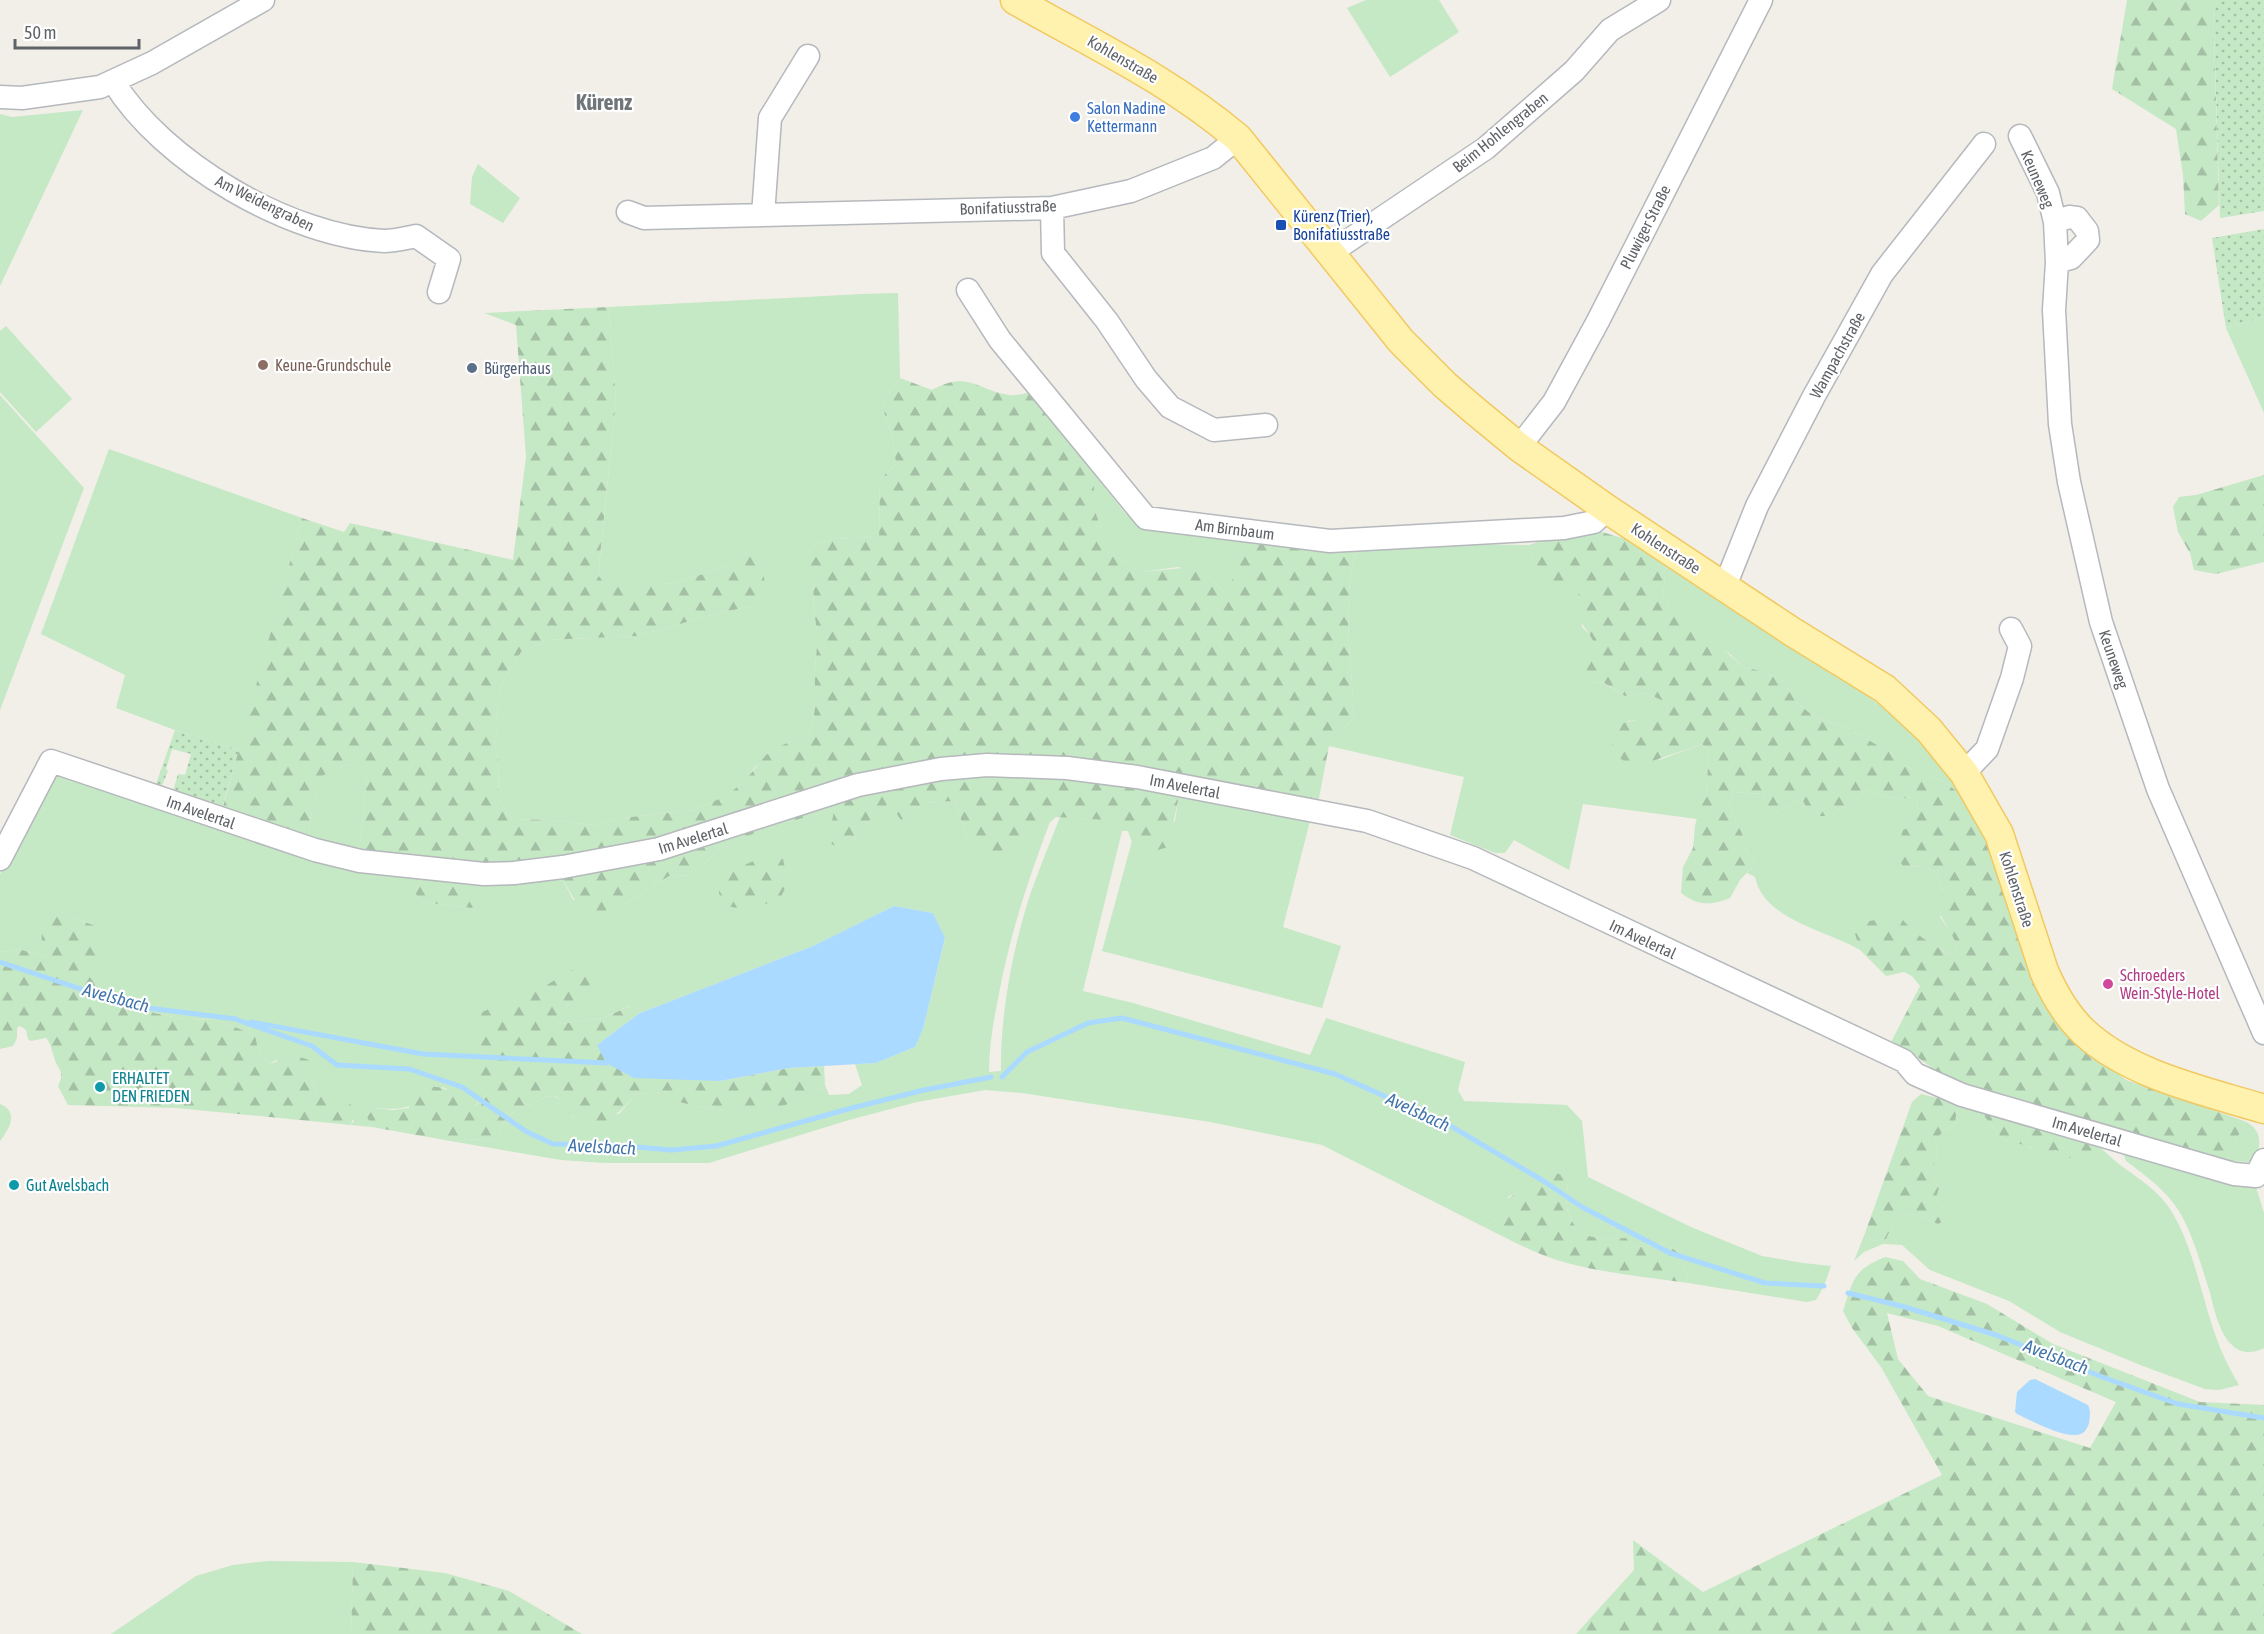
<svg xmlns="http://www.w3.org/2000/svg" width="2264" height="1634" viewBox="0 0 2264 1634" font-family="'Asap Condensed',sans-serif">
<defs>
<pattern id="forest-firs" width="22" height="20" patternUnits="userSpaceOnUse" patternTransform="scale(1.5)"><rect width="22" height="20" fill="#c5e8c5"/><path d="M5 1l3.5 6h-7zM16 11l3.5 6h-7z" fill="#a3c0a4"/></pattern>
<pattern id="garden-dots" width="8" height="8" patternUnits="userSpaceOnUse" patternTransform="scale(1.5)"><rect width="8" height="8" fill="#c5e8c5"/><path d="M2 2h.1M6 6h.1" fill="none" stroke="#a3c0a4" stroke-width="1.8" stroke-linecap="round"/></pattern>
</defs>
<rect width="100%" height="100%" fill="#f1efe8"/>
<path fill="#c5e8c5" d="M1366 0H1439L1459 32 1390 77 1347 8Z
M83 110 0 286V114L12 117Z
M478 164 520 198 503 223 470 204 472 177Z
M898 293 900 378 883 401 885 416 893 440 896 464 880 479 879 537 831 539 809 549 804 573 814 585C812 601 815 616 817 632 818 646 815 660 815 674 814 700 818 708 809 734L780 746 755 767 747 778 728 795 694 810 622 818 594 825 547 820 512 819 498 798 499 762 494 743 498 727 497 702 501 685 521 652 547 640 638 636 718 613 753 606 749 551 721 568 676 583 607 588 598 576 616 401 609 307 863 294Z
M2264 317V413L2226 328Z
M6 326 72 399 36 432 0 392V331Z
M0 395 84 488 0 710Z
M109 449 302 518 239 750 175 730 116 708 125 675 41 634Z
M1094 474 1125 513 1138 522 1269 542 1235 565 1230 599 1210 577 1178 567 1141 572 1103 549V534L1094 508Z
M1459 544 1529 545 1533 561 1572 582 1579 593 1582 627 1592 637 1597 649 1593 682 1603 683 1625 696 1645 693 1666 702 1668 711 1653 719 1627 721 1659 760 1702 744 1709 751 1706 797 1701 802 1697 819 1583 804 1569 870 1514 840 1505 853H1495L1450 835 1464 777 1329 746 1354 717C1352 661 1340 600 1358 545Z
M1666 562 1827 668 1893 714 1935 755 1958 792 1943 781 1905 766 1891 753 1849 729 1812 715 1796 702 1783 681 1761 671 1743 667 1731 655 1674 614 1663 597Z
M356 764 367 778 359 854 308 841 310 820 322 775 344 766Z
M58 776H69L424 875 415 892 420 902 472 908 483 881 560 874 573 900 621 906 669 876 695 875C702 866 709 858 718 851 739 834 807 815 834 811L845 851 862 828 889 803 901 820 924 803 955 801 968 842 1021 847 1050 822C1027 883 1010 934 998 999 993 1023 989 1048 989 1072L1001 1071C1000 1016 1013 947 1030 895 1039 869 1050 843 1060 817L1105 820 1122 831 1083 991 1133 1003 1310 1055 1326 1018 1465 1062 1458 1090 1464 1101 1567 1105 1582 1121 1588 1177 1691 1227 1762 1256 1803 1263 1831 1266 1824 1286 1816 1300 1807 1302 1688 1283 1683 1257 1667 1244 1635 1247 1626 1238C1604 1238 1583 1242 1572 1221 1565 1208 1566 1198 1568 1184L1532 1185 1508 1197 1506 1213 1484 1227 1322 1145 1210 1122 1022 1093 985 1090 917 1102 849 1120 709 1163H605L561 1160 456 1142 467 1139 496 1141 506 1118 519 1107 532 1104 545 1097 555 1096 565 1104 573 1118 619 1114 635 1095C642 1094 650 1092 657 1093 667 1094 674 1101 683 1103 736 1114 778 1117 825 1085L829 1095 849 1094 862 1085 855 1064 876 1063 915 1047 923 1029 945 939 933 913 894 906 813 946 640 1013 629 1006 603 1018 561 1024 554 1018 575 999 571 970 511 1008 496 1006 479 1035 492 1091 474 1106 443 1087C413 1106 410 1111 374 1108L367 1117 372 1127 351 1125 354 1121 333 1099 317 1093 311 1080 276 1060 269 1064 259 1054 255 1035 217 1020 184 1019 154 1013 133 999 95 984 88 976 96 926 76 919 58 907 42 944 46 952V957L22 950 0 952V874L45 789Z
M1866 791 1898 799 1913 797 1917 802 1918 810 1910 827 1903 866 1924 867 1936 872 1945 893 1940 917 1952 934 1958 947 1952 955 1933 945 1910 929 1855 934 1860 950C1826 930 1764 920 1755 877L1747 873 1755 864 1752 851 1744 838 1729 805 1734 792 1763 794 1767 808 1776 813 1802 798 1807 810 1813 816H1832Z
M1176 793 1311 817 1283 927 1341 946 1322 1008 1102 951 1132 841 1138 856 1175 821 1178 801Z
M0 1104C19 1112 10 1128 0 1141Z
M1962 1104 1978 1108 2003 1140 2018 1142 2032 1148 2092 1154 2104 1151C2125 1172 2154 1184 2170 1209 2193 1245 2200 1291 2214 1331 2220 1350 2229 1368 2239 1385L2219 1390 2205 1389 2143 1366 2060 1332 2009 1301 1930 1270 1902 1245 1883 1244 1864 1252 1854 1261 1865 1233 1872 1241 1886 1239 1894 1222 1904 1214 1916 1215 1938 1224 1949 1218 1936 1198 1939 1188C1931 1176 1931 1168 1938 1155L1935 1141 1945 1129 1955 1126 1956 1115Z
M2244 1121C2263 1129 2263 1148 2251 1162L2226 1161C2231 1146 2241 1136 2244 1121Z
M2123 1153 2256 1187 2264 1213V1348C2253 1354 2240 1354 2231 1344 2219 1332 2214 1309 2210 1293 2202 1268 2193 1234 2179 1211 2166 1190 2146 1176 2126 1161Z
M268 1561 353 1562 351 1634H111L196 1576 233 1565Z"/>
<path fill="url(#forest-firs)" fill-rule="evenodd" d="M2127 0H2213L2219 205 2201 221 2185 214 2183 175 2176 129 2112 89Z
M609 307 616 401 598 575 607 587 676 583 721 568 749 551 762 557 766 596 753 606 718 613 638 636 547 640 521 652 501 685 497 702 498 727 494 743 499 762 498 798 512 819 547 820 594 825 622 818 694 810 728 795 747 778 766 755 780 746 809 734C818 708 814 700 815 674 815 660 818 646 817 632 815 616 812 602 814 585L803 573 809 549 831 539 879 537 880 479 896 464 893 440 885 416 883 401 900 378 932 390C968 370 977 390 1009 395 1017 396 1026 393 1033 392L1094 474V508L1103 534V549L1141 572 1193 567 1210 577 1229 598 1235 565 1246 546 1269 542 1358 545C1340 600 1352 661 1354 717L1329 746 1318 803 1171 776 1178 801 1168 847 1137 856 1128 831H1122L1105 820 1056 817 1021 847 992 854 968 842 955 801 924 803 901 820 889 803 862 828 845 851 828 842 834 811C807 815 739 835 718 851 709 858 702 866 696 875L669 876 621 906 584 917 560 874 359 854 367 778 356 764 344 766 322 776 310 820 308 841 221 814 302 518 344 532 350 523 513 560 526 457 516 325 484 313Z
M2264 475V562L2216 574 2194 570 2190 553 2178 532 2173 507 2179 497 2196 495Z
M1602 532 1642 544 1666 562 1663 597 1674 614 1713 640 1743 667 1761 671 1783 681 1796 702 1812 715 1849 729 1891 753 1905 766 1943 781 1958 792 1978 822 2009 902 2028 971 2038 993 2054 1017 2078 1042 2126 1080 2244 1121C2241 1136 2231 1146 2226 1161L1968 1084 1936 1071 1916 1056 1890 1044 1920 986 1912 976 1904 972 1886 976 1860 950 1855 934 1865 922 1899 915C1913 934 1931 944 1952 955L1958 947C1951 931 1941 919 1935 903L1945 893 1936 872 1924 867 1903 866 1895 855 1903 830 1910 827 1909 818 1918 810 1917 802 1913 797 1898 799 1866 791 1832 816H1813L1807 810 1802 798 1776 813 1767 808 1763 794 1734 792 1729 805 1744 838 1752 850 1755 864 1740 880 1730 898C1711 906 1698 906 1681 893L1683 867 1693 848 1695 826 1701 802 1706 796 1709 751 1702 744 1635 767C1613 756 1611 752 1612 728 1633 717 1647 722 1668 711L1666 702 1645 693 1625 696 1604 683 1593 682 1573 674 1581 655 1597 649C1587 623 1573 626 1579 593L1572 582 1551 586 1533 561 1529 545C1552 536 1577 537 1602 532Z
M766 856 783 859 788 882 781 897 752 910 731 907 719 894 720 883 737 868Z
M424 875 483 881 479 902 472 908 420 902 415 892Z
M57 906 76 919 96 926 104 951 89 976 96 984 133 999 154 1013 184 1019 217 1020 255 1035 259 1054 269 1064 294 1055 309 1060 311 1080 317 1093 350 1104 355 1111 351 1125 176 1108 68 1105 58 1086C66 1070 57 1070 54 1057 51 1049 52 1045 46 1038L31 1041 28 1039 26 1030 20 1026 17 1028V1038L13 1046 0 1049V952L22 950 46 957C46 951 43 948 42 943 40 927 48 918 57 906Z
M571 970 589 976 590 991 575 999 554 1018 561 1024 603 1018 630 1006 640 1013 597 1045 720 1081 789 1068 824 1066 825 1085C777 1118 738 1114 683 1103 674 1101 667 1095 658 1093 650 1092 642 1094 635 1095 620 1112 598 1138 574 1118 567 1112 564 1103 556 1096L545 1097 532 1104 519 1107 506 1118 496 1141 467 1139 456 1142 372 1127 367 1117 374 1108 393 1110 409 1108V1097C436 1076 449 1091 475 1106L492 1091C478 1076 468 1055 479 1035L471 1017 496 1006 511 1007Z
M1921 1094 1962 1104 1956 1115 1955 1126 1945 1129 1935 1141 1938 1155C1931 1168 1931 1176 1939 1188L1936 1198 1949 1218 1938 1224 1916 1215 1904 1214 1894 1222 1886 1239 1872 1241 1865 1233 1912 1102Z
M1978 1108 2091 1139 2104 1151 2077 1158H2064L2056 1150C2037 1153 2022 1142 2003 1140Z
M1552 1172 1562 1175 1568 1184C1566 1198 1565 1208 1572 1221 1583 1242 1604 1238 1626 1238L1635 1247 1667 1244 1683 1257 1688 1283C1646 1277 1601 1273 1560 1261 1533 1253 1509 1239 1484 1227L1506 1213 1502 1204C1512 1193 1537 1182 1552 1172Z
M1885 1257 1903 1261 1920 1279 1987 1304 2053 1344 2200 1402 2264 1405V1634H1576L1634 1570 1633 1540 1703 1592 1942 1475 1881 1367 1852 1328 1843 1311C1853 1280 1853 1270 1885 1257ZM1887 1313 1938 1326 2116 1402 2090 1448 1928 1396 1898 1359Z
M353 1562 445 1573 509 1591 582 1634H351Z"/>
<path fill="url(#garden-dots)" d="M2213 0H2264V211L2220 218Z
M2264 229V317L2226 328 2212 238Z
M175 730 239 750 222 808 173 791 178 774 185 775 191 754 172 749 166 769 168 771 161 788 155 787Z"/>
<path fill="#aadaff" d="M894 906 933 913 945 938 923 1029 915 1047 876 1063 789 1068 720 1081 634 1078 606 1063 597 1045 640 1013 813 946Z
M2035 1379 2088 1405C2091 1411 2090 1417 2089 1423 2087 1430 2083 1435 2076 1435 2060 1436 2032 1421 2017 1414L2015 1412 2017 1392 2030 1380Z"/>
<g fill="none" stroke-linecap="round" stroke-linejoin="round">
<path stroke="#aadaff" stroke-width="5" d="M0 962 132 1006 236 1019
M235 1019 312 1046 337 1065 409 1069 462 1087 527 1132 553 1144 612 1145 672 1150 716 1146 848 1109 924 1090 991 1077
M251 1022 423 1054 606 1063
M1002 1077 1027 1052 1088 1023 1122 1018 1335 1074 1449 1125 1542 1180 1582 1207 1670 1253 1765 1283 1824 1286
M1848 1293 1905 1307 1996 1335 2105 1378 2178 1404 2264 1418"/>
<defs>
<path id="minor" d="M113 81C162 162 291 237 384 241 394 241 406 238 416 236L449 259 439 292
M0 97 22 98 100 87 152 63 263 0
M2020 136 2048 193 2055 222 2057 262 2054 310 2060 424 2069 482 2101 622 2158 789 2264 1033
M1052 208 1053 253 1107 321 1146 379 1170 407 1214 430 1266 425
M628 212 644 218 1052 208 1131 191 1213 158 1238 138
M763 215 770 118 808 56
M2055 222 2069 217 2077 218 2087 231 2088 240 2071 258 2057 262
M1330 253 1486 148 1574 71 1610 30 1659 0
M968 290 1000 340 1146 518 1330 541 1564 528 1594 522 1607 509
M1519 447 1554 402 1598 321 1761 0
M1725 586 1757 506 1814 396 1882 274 1984 144
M1964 773 1987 749 2012 678 2020 646 2011 629
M0 859 51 761 315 850 360 861 484 874 514 873 563 867 659 849 858 785 941 769 987 765 1067 768 1137 777 1367 821 1473 858 1904 1061 1915 1074 1962 1095 2234 1174 2256 1176 2264 1160"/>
<path id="major" d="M1015 0C1092 44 1170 80 1238 138L1401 341 1445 385 1474 410 1519 447 1607 509 1791 631 1885 689 1929 730 1964 773 1999 834 2044 971C2054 994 2066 1015 2084 1032 2130 1075 2205 1091 2264 1109"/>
</defs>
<use href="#minor" stroke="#b5b8bc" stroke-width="25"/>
<use href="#major" stroke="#f2c960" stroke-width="31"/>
<use href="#minor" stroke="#fff" stroke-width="22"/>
<use href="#major" stroke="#fff2af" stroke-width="28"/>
</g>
<circle fill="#3f7fe0" stroke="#fff" stroke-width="2" cx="1075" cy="117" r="6"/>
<rect fill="#1a4fb4" stroke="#fff" stroke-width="2" x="1275" y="219" width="12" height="12" rx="3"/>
<circle fill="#8d6e63" stroke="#fff" stroke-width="2" cx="263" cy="365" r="6"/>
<circle fill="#5c6f8a" stroke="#fff" stroke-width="2" cx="472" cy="368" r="6"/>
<circle fill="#d1479c" stroke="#fff" stroke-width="2" cx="2108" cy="984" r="6"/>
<g fill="#0f9aa8" stroke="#fff" stroke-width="2">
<circle cx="100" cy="1087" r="6"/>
<circle cx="14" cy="1185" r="6"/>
</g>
<g text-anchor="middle" stroke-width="4.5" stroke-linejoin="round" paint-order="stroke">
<g font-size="16" fill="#5f6368" stroke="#fff">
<text transform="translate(1123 59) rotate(30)" y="6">Kohlenstraße</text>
<text transform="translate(1500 132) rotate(-39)" y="6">Beim Hohlengraben</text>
<text transform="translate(2038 179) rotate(67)" y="6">Keuneweg</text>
<text transform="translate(265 203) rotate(26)" y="6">Am Weidengraben</text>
<text transform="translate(1008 207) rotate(-2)" y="6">Bonifatiusstraße</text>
<text transform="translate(1645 227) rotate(-63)" y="6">Pluwiger Straße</text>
<text transform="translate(1837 355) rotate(-61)" y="6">Wampachstraße</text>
<text transform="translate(1235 529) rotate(7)" y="6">Am Birnbaum</text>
<text transform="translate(1666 548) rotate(33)" y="6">Kohlenstraße</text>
<text transform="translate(2114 659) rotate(71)" y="6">Keuneweg</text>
<text transform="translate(1185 786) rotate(11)" y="6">Im Avelertal</text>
<text transform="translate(201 812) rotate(19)" y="6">Im Avelertal</text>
<text transform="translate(693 838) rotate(-17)" y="6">Im Avelertal</text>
<text transform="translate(2017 889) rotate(72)" y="6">Kohlenstraße</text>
<text transform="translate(1643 939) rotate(25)" y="6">Im Avelertal</text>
<text transform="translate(2087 1131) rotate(16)" y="6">Im Avelertal</text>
</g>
<g font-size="16" fill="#366cbe" stroke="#fff" text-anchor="start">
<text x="1087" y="114">Salon Nadine<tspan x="1087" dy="18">Kettermann</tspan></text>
</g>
<g font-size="16" fill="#164399" stroke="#fff" text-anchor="start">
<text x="1293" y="222">Kürenz (Trier),<tspan x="1293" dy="18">Bonifatiusstraße</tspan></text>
</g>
<g font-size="16" fill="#785e54" stroke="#fff" text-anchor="start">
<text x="275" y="371">Keune-Grundschule</text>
</g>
<g font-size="16" fill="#4e5e75" stroke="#fff" text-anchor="start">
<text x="484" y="374">Bürgerhaus</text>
</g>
<g font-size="16" fill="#b23c85" stroke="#fff" text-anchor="start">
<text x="2120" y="981">Schroeders<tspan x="2120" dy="18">Wein-Style-Hotel</tspan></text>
</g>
<g font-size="16" fill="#0d838f" stroke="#fff" text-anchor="start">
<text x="112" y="1084">ERHALTET<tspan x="112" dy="18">DEN FRIEDEN</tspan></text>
<text x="26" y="1191">Gut Avelsbach</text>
</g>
<g font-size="18" font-style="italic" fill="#4174aa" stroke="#fff">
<text transform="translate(116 998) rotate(15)" y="6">Avelsbach</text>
<text transform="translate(1418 1112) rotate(25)" y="6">Avelsbach</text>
<text transform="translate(602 1147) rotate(3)" y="6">Avelsbach</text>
<text transform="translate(2056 1357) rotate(21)" y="6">Avelsbach</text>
</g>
<g font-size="22" font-weight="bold" fill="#70757a" stroke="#fff">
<text x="604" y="110">Kürenz</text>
</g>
</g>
<path d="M15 39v9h124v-9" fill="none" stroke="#5f6368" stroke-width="3"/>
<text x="24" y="39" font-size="18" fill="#5f6368" stroke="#ffffff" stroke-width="4.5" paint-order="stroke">50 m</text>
</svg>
